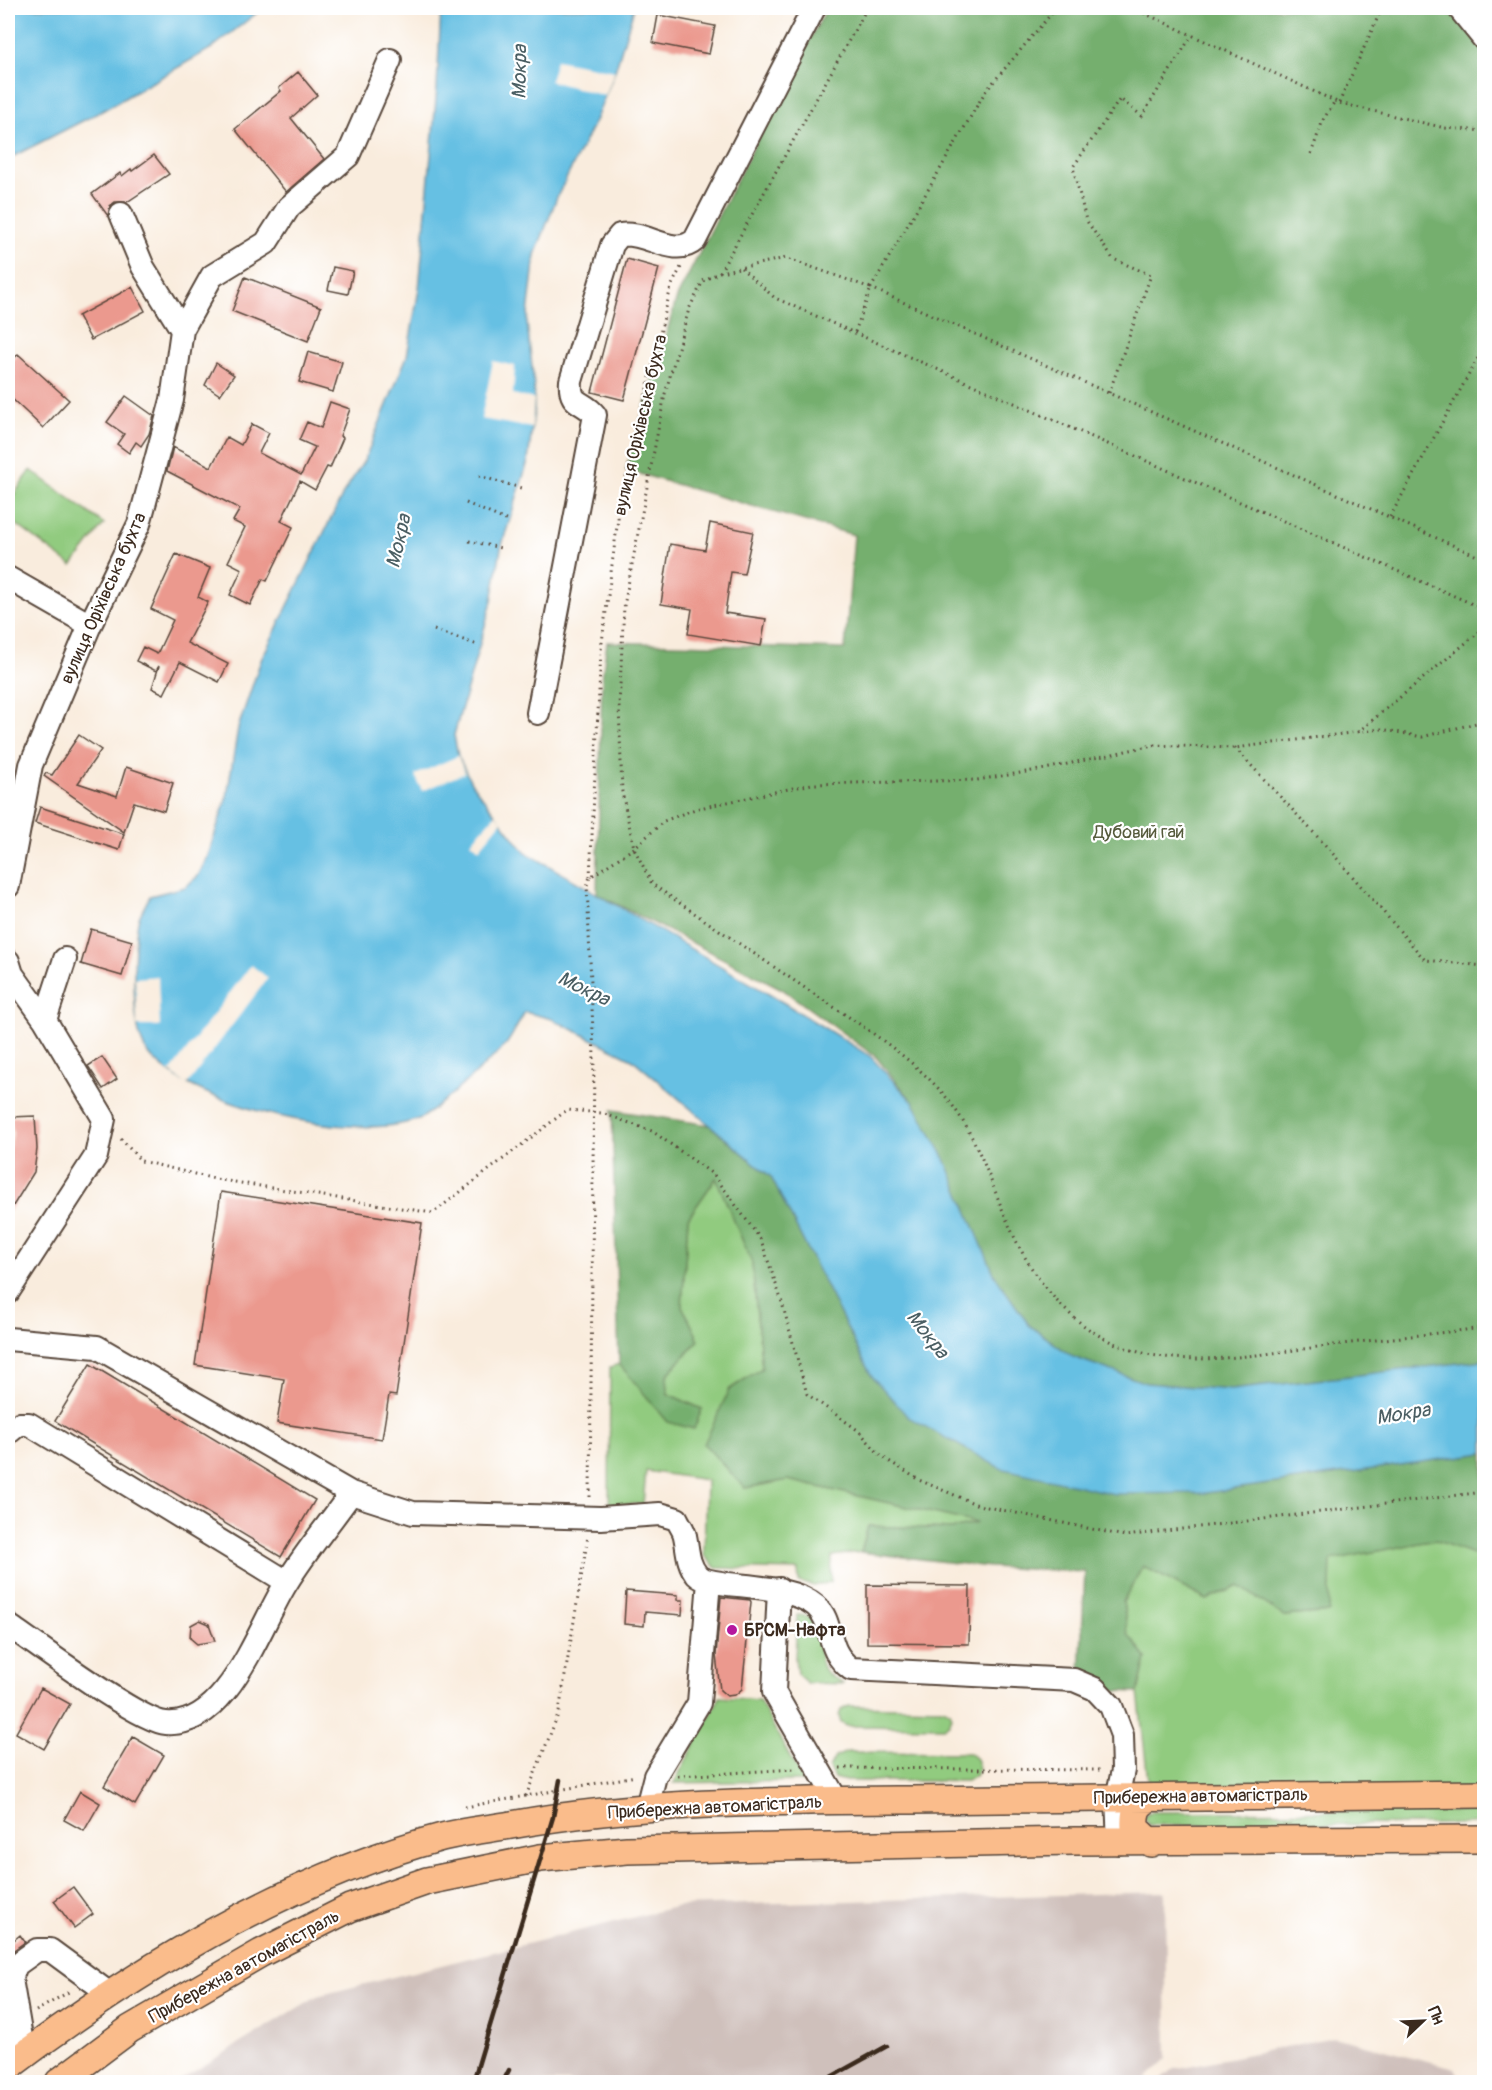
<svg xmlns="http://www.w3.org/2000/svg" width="1492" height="2090" viewBox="0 0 1492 2090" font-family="Pangolin,sans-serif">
<rect width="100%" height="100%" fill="#fff"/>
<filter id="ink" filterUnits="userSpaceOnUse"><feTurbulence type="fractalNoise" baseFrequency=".0167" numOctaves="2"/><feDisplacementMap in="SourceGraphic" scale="12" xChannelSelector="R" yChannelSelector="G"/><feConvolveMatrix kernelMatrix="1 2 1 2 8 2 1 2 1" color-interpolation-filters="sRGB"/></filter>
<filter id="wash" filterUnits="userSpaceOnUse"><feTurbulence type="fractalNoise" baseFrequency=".008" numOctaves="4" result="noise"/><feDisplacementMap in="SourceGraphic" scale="24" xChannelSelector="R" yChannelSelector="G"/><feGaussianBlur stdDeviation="1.35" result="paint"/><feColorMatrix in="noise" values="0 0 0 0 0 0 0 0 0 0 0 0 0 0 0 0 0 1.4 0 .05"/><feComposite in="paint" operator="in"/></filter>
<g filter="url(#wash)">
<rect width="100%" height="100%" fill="#f9ecdd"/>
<path fill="#cfc0bb" d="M1165 1892 1167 2059 1146 2079 1159 2081 1174 2069 1334 2037 1455 2068 1462 2082H177L317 1996 679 1906Z"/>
<path fill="#91cb7f" stroke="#667a4e" stroke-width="1.5" d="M31 470 104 524 72 566 8 518V503Z
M716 1178 752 1263 762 1368 728 1390 745 1488 788 1480 978 1523 952 1529 868 1526 861 1552 832 1556 831 1582 814 1586 799 1582 798 1570 716 1568 704 1555 706 1480 646 1471 643 1504H609L610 1367 619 1364 639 1378 669 1422 702 1409 668 1394 667 1375 699 1340 682 1306 688 1218Z
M1435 1540 1484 1558V1795L1150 1798 1138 1692 1146 1658 1128 1634 1123 1602 1143 1566 1207 1600 1239 1586 1284 1616 1329 1612 1330 1560Z
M797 1615C828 1615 815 1648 822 1665 826 1675 835 1679 844 1684L807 1683 797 1674 795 1659Z
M720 1697 759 1700 803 1781 674 1783Z
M849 1706 943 1708 950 1711 952 1717 949 1724 943 1727 847 1726 841 1723 839 1716 841 1710Z
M847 1752 969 1753 976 1759 979 1768 975 1776 967 1781H846L834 1778 829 1768 835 1757Z
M1484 1811V1824L1149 1825 1144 1816 1150 1812Z"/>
<path fill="#74af6e" stroke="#586c46" stroke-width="1.5" d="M827 8H1484V1360L1231 1390 1146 1383 1073 1357 1029 1325 995 1276 945 1159 913 1102 876 1057 782 989 597 894 602 677 607 642 845 649 854 535 626 470 677 297 786 83Z
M612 1110 709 1125 771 1177 871 1375 1206 1493 1484 1453V1558L1435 1540 1331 1560 1329 1612 1284 1616 1239 1586 1207 1600 1143 1566 1123 1602 1128 1634 1146 1658 1138 1692 1113 1691 1080 1675 1085 1572 990 1567 861 1552 868 1526 952 1529 977 1523 788 1480 745 1488 704 1444 729 1390 762 1368 752 1263 716 1178 688 1218 682 1306 699 1340 667 1375 668 1394 702 1409 694 1429 668 1422 619 1364Z"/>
<path fill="#66c0e3" stroke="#507580" stroke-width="1.5" d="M8 8H263L212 48 102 111 8 159Z
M441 8H634L615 71 595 121 557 197 535 255 527 323 534 384V411L528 461 501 548 492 601 454 735 458 756 472 784 525 852 784 1003 870 1056 913 1102 945 1159 995 1276 1029 1325 1073 1357 1146 1383 1231 1390 1484 1360V1453L1206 1493 1114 1494 1000 1468 908 1417 871 1375 771 1177 632 1059 552 1019 525 1012C519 1022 514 1033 507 1043 499 1053 432 1113 421 1118 361 1145 179 1106 144 1047 131 1023 133 948 138 921 140 913 146 904 150 896L185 887 198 876 208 856 227 796 238 728 261 660 344 492 364 461 407 356 419 289 437 88Z"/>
<path fill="#f9ecdd" d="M556 60 615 71 605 96 550 81Z
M493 361 515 366 513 394 534 399 532 428 481 419Z
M458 756 465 773 422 791 415 775Z
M496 814 502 821 479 849 471 842Z
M251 965 268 978 187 1085 170 1072Z
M158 976 160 1026H137L135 978Z"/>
<g id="blocks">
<path fill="#eb998e" d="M658 15 715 26 709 54 653 43Z
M298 72 317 95 291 118 324 159 286 192 235 129 281 91 279 88Z
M154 155 169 174 127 202H115L110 206 108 216 92 194 120 173 122 176 131 169 132 171Z
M627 259 659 268 624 400 592 392Z
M333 267 353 271 348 294 328 290Z
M245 277 321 307 308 341 232 311Z
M132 287 145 311 91 340 78 316Z
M308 352 342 362 333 392 299 382Z
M18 354 69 400 43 428 8 395V365Z
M216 363 234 375 220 395 205 385Z
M126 396 154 416 149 434 141 446 136 442 129 453 117 444 124 434 107 422Z
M330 402 350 409 340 436 343 438 330 468 327 467 315 490 300 481 281 521 293 527 267 581 263 579 250 605 230 595 242 569 228 562 245 527 233 521 240 509 167 471 173 447 211 467 227 437 241 445 252 424 269 433 259 453 301 475 315 447 299 440 307 422 321 428Z
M710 523 753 532 744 574 731 572 725 613 766 619 761 646 688 634 692 609 661 604 670 544 705 550Z
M176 554 210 568 198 597 208 602 187 643 228 664 219 682 180 662 164 694 152 688 159 666 156 671 136 661 143 647 157 654 173 620 151 609Z
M79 735 101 750 78 783 117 796 126 767 173 783 164 811 134 802 124 832 44 776 46 773 52 775Z
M40 807 124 834 119 850 35 823Z
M91 929 132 941 122 976 81 964Z
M102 1057 117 1079 103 1089 88 1066Z
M35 1116 37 1149 34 1172 8 1214V1157L13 1134 11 1117Z
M221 1192 422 1223 396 1396 389 1395 382 1439 277 1423 284 1379 195 1365Z
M90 1364 315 1500 281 1557 55 1421Z
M867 1585 970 1586 969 1644 867 1643Z
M626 1591 678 1595V1600H683L682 1615 645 1612 644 1626 624 1624Z
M721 1597 750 1600 751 1602 742 1689 735 1695 727 1696 720 1690 716 1655Z
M200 1620 209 1624 215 1641 197 1644 190 1638 191 1625Z
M41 1688 70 1704 44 1749 16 1733Z
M133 1737 164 1755 135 1805 104 1786Z
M80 1791 100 1803 84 1831 64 1820Z
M73 1887 93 1914 74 1928 54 1901Z
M20 1935 25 1942 8 1954V1945Z"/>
</g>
</g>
<g filter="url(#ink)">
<use href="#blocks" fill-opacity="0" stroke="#58473b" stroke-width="1.5"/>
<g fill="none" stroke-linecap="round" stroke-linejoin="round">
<defs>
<path id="minor" d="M1459 8 1484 39
M182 330 212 276 266 243 289 207 348 156 390 60
M8 578 90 625
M538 713 595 415C583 400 569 406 571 381L612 245 620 235C645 230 674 259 695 240L814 8
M8 886 31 765 90 625 139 524 172 400 182 330 143 267 121 214
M8 961 12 974 45 1020 104 1119 96 1156 8 1292
M45 1020 65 959
M8 1339 97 1347 351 1493 413 1513 601 1518 660 1514 677 1519C679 1524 684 1530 685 1536 688 1549 687 1563 697 1575 711 1590 786 1580 816 1606 835 1623 824 1649 851 1669L1074 1680 1095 1689 1111 1706 1122 1735 1123 1770 1117 1798 1119 1843
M8 1433 19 1424H29L287 1582
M779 1589 774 1692 837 1801
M8 1625C36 1644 138 1721 166 1723 228 1728 260 1624 287 1582 306 1551 330 1523 351 1493
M647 1807 655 1776 699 1703 709 1581
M24 2055 11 1979 16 1965 37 1950H50L110 1994"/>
<path id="major" d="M1150 1798C1136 1804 1134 1813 1135 1828L1151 1843
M8 2067C136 1970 285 1879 442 1837 465 1831 488 1829 511 1825 643 1801 779 1801 912 1800 1103 1797 1294 1795 1484 1794
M59 2082 130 2029 261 1953 350 1908 427 1881 540 1858 627 1850 1075 1841 1484 1839"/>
</defs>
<use href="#minor" stroke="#58473b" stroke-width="26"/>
<use href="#major" stroke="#58473b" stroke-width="30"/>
<path stroke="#58473b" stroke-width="3" stroke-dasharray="1.5 4.5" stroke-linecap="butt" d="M1056 8 985 92 871 288 1484 559
M1133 8 1339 103 1445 128 1484 131
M1339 103 1382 8
M1311 154 1323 120 1335 101
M741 268 775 298 1484 609
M720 272 867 8
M855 332 871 288 786 258 720 272 703 281 689 309 665 394 624 606 619 706 622 792 634 848 652 884C707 922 762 959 817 996 859 1024 903 1051 938 1088 986 1139 994 1208 1029 1264 1104 1382 1197 1363 1318 1347 1373 1340 1429 1334 1484 1328
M1109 393 1151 275 1113 259 1086 220 1073 167 1120 99 1142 116 1192 35
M479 476 521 488
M466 503 510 522
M1390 517 1484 347
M469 541 501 548
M434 630 478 645
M1358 732 1484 628
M1235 748 1327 847 1425 960 1484 966
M590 877 601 650 620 503 671 287 682 265
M121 1139 141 1161 215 1179 433 1213 567 1110 602 1113 652 1131 714 1175 761 1240 781 1299 807 1394 859 1431 881 1456 919 1480 978 1505 1125 1536 1484 1492
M590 1497 594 1057 587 885 590 877 634 848 664 821 695 809 812 784 977 780 1045 769 1153 745 1235 748 1381 729 1422 737 1484 721
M840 1768 1104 1770
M678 1776 795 1769
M526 1796 559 1712 588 1536
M465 1807 636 1776
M36 2011 72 1990"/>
<use href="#minor" stroke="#fff" stroke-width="22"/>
<use href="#major" stroke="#fabc8b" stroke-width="27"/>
<path stroke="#3b2a1e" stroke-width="4.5" d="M473 2082 553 1817 560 1780
M503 2082 509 2070
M822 2082 887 2046"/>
</g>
</g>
<circle fill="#b5179e" stroke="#fff" stroke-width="2" cx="732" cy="1630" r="6"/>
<g text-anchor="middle" stroke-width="4.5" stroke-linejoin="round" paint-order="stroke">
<g font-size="18" fill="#3b2a1e" stroke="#fff">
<text transform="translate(640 425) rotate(-77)" y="6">вулиця Оріхівська бухта</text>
<text transform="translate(103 598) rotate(-66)" y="6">вулиця Оріхівська бухта</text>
<text transform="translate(1201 1796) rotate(-1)" y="6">Прибережна автомагістраль</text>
<text transform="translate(715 1807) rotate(-3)" y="6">Прибережна автомагістраль</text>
<text transform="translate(244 1966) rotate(-29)" y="6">Прибережна автомагістраль</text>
</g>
<g font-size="18" fill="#555a3b" stroke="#fff">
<text x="1139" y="838">Дубовий гай</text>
</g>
<g font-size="18" font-weight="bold" fill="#3b2a1e" stroke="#fff" text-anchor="start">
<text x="744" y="1636">БРСМ-Нафта</text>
</g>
<g font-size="20" font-style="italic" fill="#4a5e63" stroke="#fff">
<text transform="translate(519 72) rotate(-89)" y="7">Мокра</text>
<text transform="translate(398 541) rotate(-77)" y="7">Мокра</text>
<text transform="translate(584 988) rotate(26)" y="7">Мокра</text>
<text transform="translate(928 1334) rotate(52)" y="7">Мокра</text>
<text transform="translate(1403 1413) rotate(-9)" y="7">Мокра</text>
</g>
</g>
<rect width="1492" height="2090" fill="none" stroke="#fff" stroke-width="30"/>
<g transform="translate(1423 2021) rotate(67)" stroke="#ffffff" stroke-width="4.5" paint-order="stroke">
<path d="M0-4.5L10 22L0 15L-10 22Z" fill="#3b2a1e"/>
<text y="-9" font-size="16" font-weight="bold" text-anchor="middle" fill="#3b2a1e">Пн</text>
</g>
</svg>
